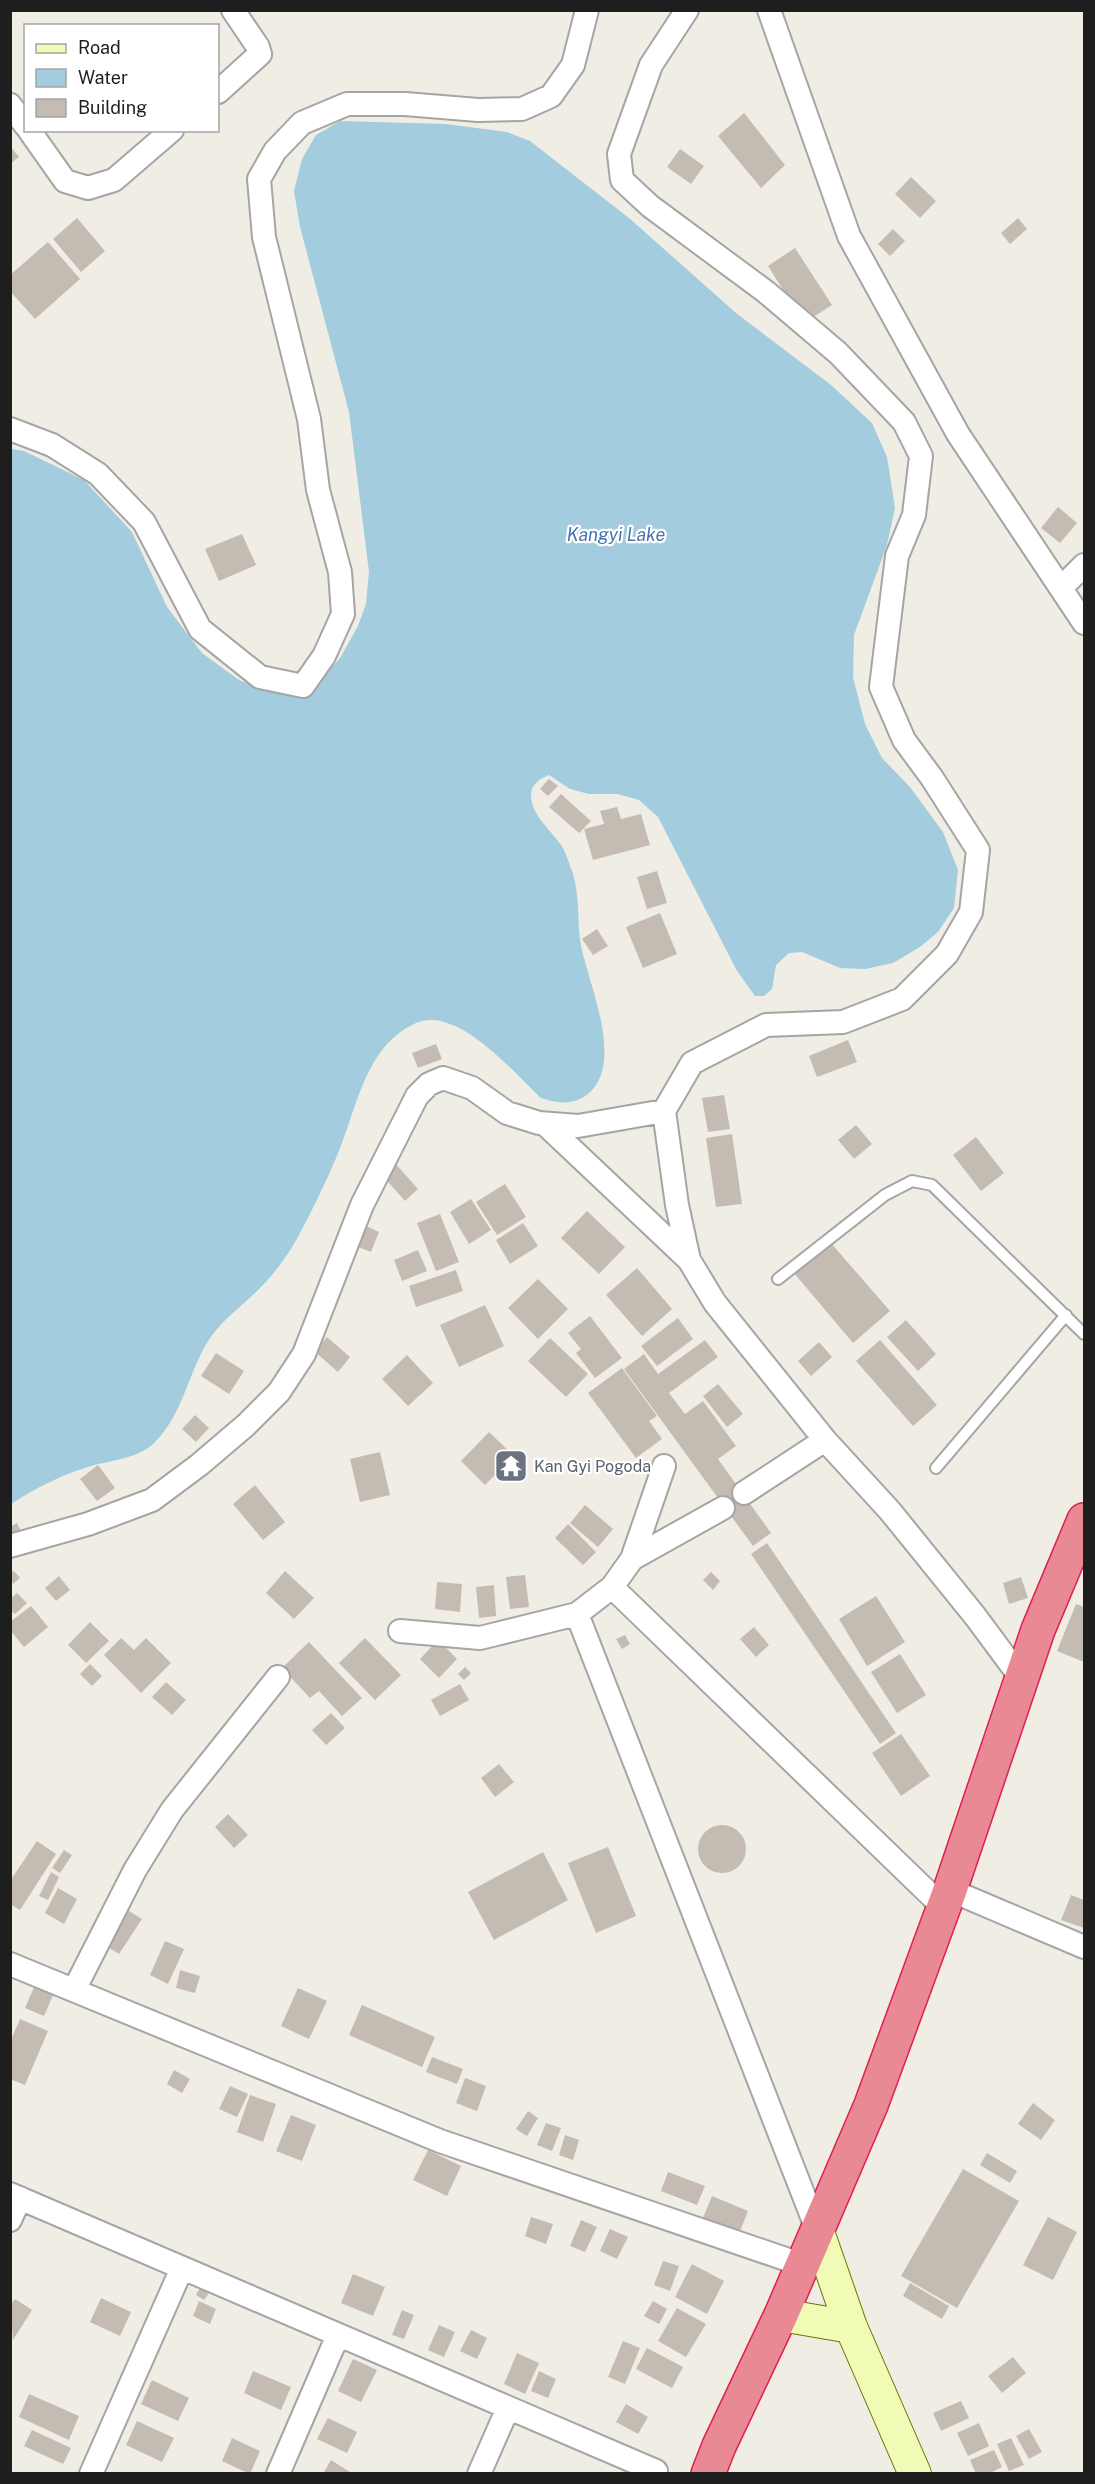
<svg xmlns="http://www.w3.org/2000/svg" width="1095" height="2484" viewBox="0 0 1095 2484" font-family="'Public Sans',sans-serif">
<rect width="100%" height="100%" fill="#f0ede4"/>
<path fill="#a3ccdf" d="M340 121 446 124 507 132 530 141 629 218 736 313 831 385 872 423 887 457 895 508 887 545 854 635 853 677 865 724 882 758 910 787 943 832 958 870 954 908 938 932 920 947 893 963 865 969 840 968 802 952 789 953 776 965 772 989 764 996H755L737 971 658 817 639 800 617 794H589L570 789 549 775C540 779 532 783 531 794 530 815 553 832 563 848 567 856 570 866 573 874 580 897 577 923 581 946 589 985 625 1063 588 1094 574 1105 558 1104 541 1098 513 1072 457 1005 416 1023 366 1045 357 1107 339 1151 325 1184 309 1218 291 1249 282 1263 269 1280 257 1291 240 1308 219 1322 207 1343 187 1376 183 1414 155 1442 139 1459 110 1460 88 1467 61 1475 34 1489 11 1504V449L24 451 84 480 132 532 167 607 202 653 239 680 269 691 294 692 319 682 340 658 358 626 366 604 369 572 349 412 300 227 294 191 302 159 316 135Z"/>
<path fill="#c4bcb3" d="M744 113 785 165 761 188 718 136Z
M10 146 19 157 10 164Z
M680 149 704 166 691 184 667 167Z
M911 177 936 201 920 218 895 194Z
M77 218 105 251 81 272 53 239Z
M1018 218 1027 229 1010 244 1001 233Z
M893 229 905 241 890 256 878 244Z
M48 242 80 279 35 319 10 291V275Z
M795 248 832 305 804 323 768 266Z
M1058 507 1077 523 1060 543 1041 528Z
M242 534 256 565 219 581 205 549Z
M549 779 558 786 548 796 540 789Z
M561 794 591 821 579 833 549 807Z
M617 807 621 819 641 814 650 845 593 860 584 829 604 824 600 811Z
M657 871 667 903 647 909 637 877Z
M660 913 677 954 643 968 626 927Z
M597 929 608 946 593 955 582 939Z
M848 1040 857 1062 817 1077 809 1056Z
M436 1044 442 1059 418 1068 412 1053Z
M724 1095 730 1129 708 1132 702 1098Z
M856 1125 872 1144 854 1159 838 1140Z
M732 1134 742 1204 716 1207 706 1138Z
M976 1137 1004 1173 981 1191 953 1155Z
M394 1162 418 1189 405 1201 381 1174Z
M505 1184 526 1217 497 1235 476 1202Z
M471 1199 491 1230 469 1244 450 1212Z
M587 1211 625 1247 599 1274 561 1238Z
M440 1214 459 1262 436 1271 417 1223Z
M523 1223 538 1246 510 1264 496 1240Z
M366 1226 379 1232 371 1252 358 1247Z
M830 1242 890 1311 853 1343 794 1273Z
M418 1250 427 1271 402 1281 394 1260Z
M637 1268 672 1309 642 1336 606 1295Z
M456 1270 463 1291 416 1307 409 1286Z
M538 1279 568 1309 538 1339 508 1308Z
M485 1305 504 1346 459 1367 440 1325Z
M590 1316 622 1358 595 1378 576 1353 581 1349 568 1333Z
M678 1318 693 1339 657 1366 641 1346Z
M906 1320 936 1354 918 1371 887 1337Z
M327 1337 350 1357 338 1372 314 1351Z
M550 1338 588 1374 566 1397 528 1361Z
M705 1340 718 1357 669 1393 685 1414 703 1401 736 1446 718 1459 771 1533 753 1546 624 1369 644 1354 658 1374Z
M880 1340 937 1405 913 1426 856 1361Z
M819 1342 832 1357 811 1376 798 1361Z
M216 1353 244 1371 229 1394 201 1376Z
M407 1355 433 1383 408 1406 382 1379Z
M622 1368 657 1416 649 1421 662 1439 636 1458 588 1393Z
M718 1384 743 1414 727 1427 703 1396Z
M195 1415 209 1428 196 1442 182 1429Z
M489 1432 514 1456 485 1485 461 1461Z
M380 1452 390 1495 360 1502 350 1459Z
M98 1465 115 1488 97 1501 80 1479Z
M255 1485 285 1522 263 1540 233 1504Z
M585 1505 613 1529 598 1547 570 1523Z
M17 1523 22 1533 10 1537V1527Z
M568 1524 596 1552 583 1565 555 1538Z
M767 1543 896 1733 880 1744 751 1554Z
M14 1571 20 1578 13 1584 10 1573Z
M285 1571 314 1598 294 1619 266 1593Z
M711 1572 720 1581 713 1590 703 1580Z
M525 1575 529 1607 510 1609 506 1577Z
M59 1576 70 1590 56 1601 45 1588Z
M1021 1577 1028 1598 1009 1604 1003 1583Z
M437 1582 462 1584 460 1612 435 1609Z
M494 1585 496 1616 479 1618 476 1587Z
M17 1593 27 1603 15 1614 10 1610V1599Z
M876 1596 905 1642 867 1666 839 1619Z
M1076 1604 1084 1607V1662L1057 1651Z
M31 1606 48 1627 24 1647 10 1630V1622Z
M90 1622 109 1641 86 1663 68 1645Z
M754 1627 769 1645 756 1657 740 1639Z
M625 1635 630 1644 622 1649 616 1639Z
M121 1638 134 1650 146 1638 171 1663 141 1693 104 1655Z
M365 1638 401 1675 375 1700 339 1663Z
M438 1640 457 1659 439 1678 420 1659Z
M309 1642 362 1698 342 1716 319 1691 310 1698 282 1668Z
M900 1654 926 1695 897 1713 871 1672Z
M90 1664 102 1676 92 1686 80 1674Z
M465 1667 471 1673 464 1680 458 1674Z
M166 1682 186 1700 172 1715 152 1697Z
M460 1684 469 1700 440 1716 431 1700Z
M331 1713 345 1728 326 1745 312 1730Z
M901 1734 930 1776 901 1796 872 1753Z
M499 1764 514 1782 495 1797 481 1778Z
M228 1814 248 1835 234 1848 215 1827Z
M698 1849a24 24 0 1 1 48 0a24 24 0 1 1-48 0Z
M37 1841 56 1854 20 1910 10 1904V1881Z
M608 1847 636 1916 596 1933 568 1863Z
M64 1850 72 1855 60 1873 52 1868Z
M543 1852 568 1900 494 1940 468 1892Z
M51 1872 59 1877 48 1900 39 1896Z
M58 1888 77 1899 64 1924 45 1913Z
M1071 1895 1084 1900V1928L1061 1920Z
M123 1907 142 1919 119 1954 101 1943Z
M165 1941 184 1949 168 1984 150 1975Z
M180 1970 200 1976 195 1993 176 1988Z
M35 1985 54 1993 44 2016 25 2008Z
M298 1988 327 2001 309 2039 281 2026Z
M362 2005 435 2037 422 2067 349 2035Z
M20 2019 48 2031 25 2085 10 2079V2042Z
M432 2057 463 2069 457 2084 426 2072Z
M174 2070 190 2079 182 2093 167 2084Z
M465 2078 486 2086 477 2111 456 2103Z
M230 2086 248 2094 237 2117 219 2109Z
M250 2095 276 2104 263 2142 237 2132Z
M1033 2103 1055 2120 1041 2140 1018 2124Z
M528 2111 538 2118 527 2136 516 2129Z
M291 2115 316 2125 302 2161 276 2151Z
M546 2123 561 2128 552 2151 537 2145Z
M565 2135 579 2140 573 2160 559 2155Z
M428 2150 461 2166 447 2196 413 2180Z
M987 2153 1017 2171 1010 2183 980 2165Z
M963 2169 1019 2201 957 2308 901 2276Z
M668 2172 705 2186 697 2205 661 2191Z
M712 2196 748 2211 737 2239 700 2225Z
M531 2217 553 2224 546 2244 525 2236Z
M1048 2217 1077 2232 1053 2280 1023 2265Z
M581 2220 597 2227 585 2252 570 2246Z
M610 2229 628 2237 617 2259 600 2251Z
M663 2261 679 2266 670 2291 654 2285Z
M692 2264 724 2281 707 2314 675 2297Z
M353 2274 385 2287 373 2316 341 2303Z
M910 2283 949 2306 942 2319 903 2296Z
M200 2288 209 2293 204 2300 196 2295Z
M101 2298 131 2312 120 2336 90 2322Z
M15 2299 32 2310 13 2340 10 2305Z
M199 2301 216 2309 210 2324 193 2316Z
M653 2301 667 2309 659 2324 644 2316Z
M677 2308 706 2324 686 2357 658 2341Z
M402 2310 414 2315 404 2339 392 2335Z
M439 2325 455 2332 444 2357 428 2350Z
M471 2330 487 2338 477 2359 460 2351Z
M623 2341 640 2348 625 2384 608 2377Z
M647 2348 683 2367 672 2388 636 2369Z
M517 2353 539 2363 525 2394 504 2384Z
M1013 2357 1026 2373 1002 2393 988 2376Z
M353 2359 377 2370 361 2402 338 2391Z
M253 2371 291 2387 281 2410 244 2393Z
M539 2371 556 2379 548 2398 531 2391Z
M152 2380 189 2398 178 2421 141 2404Z
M29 2394 79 2416 69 2440 19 2417Z
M961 2401 969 2418 941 2431 933 2413Z
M626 2404 648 2417 638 2434 616 2422Z
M328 2418 357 2432 347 2453 317 2439Z
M137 2421 174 2438 162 2462 126 2445Z
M979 2423 989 2446 968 2456 957 2433Z
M1029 2429 1042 2452 1029 2459 1016 2436Z
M32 2430 71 2448 63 2464 24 2446Z
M232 2438 260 2451 250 2474 222 2461Z
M1011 2438 1024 2465 1009 2471 997 2444Z
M994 2450 1002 2467 988 2474H976L970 2460Z
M331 2460 353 2474H323Z"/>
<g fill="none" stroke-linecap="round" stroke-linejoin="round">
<defs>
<path id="lane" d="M778 1279 885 1195 912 1181 932 1185 1084 1334
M936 1468 1066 1315"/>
<path id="street" d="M687 10 651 65 619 154 622 180 650 206 766 292 838 353 904 422 921 456 914 515 897 556 881 687 904 740 932 778 978 850 971 912 947 954 902 999 843 1022 766 1025 692 1063 664 1111 677 1205 689 1260 715 1303 825 1440 890 1511 975 1616 1021 1678
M769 10 849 236 958 434 1084 623
M218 92 260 54 258 47 233 10
M10 105 26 126
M29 130 65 181 88 188 114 180 172 130
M10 429 52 445 98 474 144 522 200 629 260 677 303 686 324 656 343 614 340 572 318 490 309 419 264 237 259 179 275 151 302 123 347 104H405L478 110 522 109 551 96 573 65 587 10
M1061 588 1084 565
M545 1124 689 1260
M664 1466 632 1559 612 1587 577 1614 818 2232
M744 1493 825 1440
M10 1546 88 1524 152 1500 199 1465 246 1425 279 1392 304 1354 362 1205 417 1096 429 1084 443 1078 472 1088 507 1113 539 1123 578 1126 664 1111
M632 1559 723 1508
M612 1587 943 1907
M400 1631 480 1638 577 1614
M950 1890 1084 1947
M10 1964 440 2141 803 2265
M74 1990 135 1870 172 1810 278 1677
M10 2194 656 2471
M10 2220 20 2198
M91 2474 182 2268
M278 2474 338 2335
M479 2474 508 2408"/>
<path id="secondary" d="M818 2232 851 2327 915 2474
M781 2315 851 2327"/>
<path id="highway" d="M708 2474 719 2446 781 2315 871 2105 950 1890 1038 1630 1084 1520"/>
</defs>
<use href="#lane" stroke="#a5a5a5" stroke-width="14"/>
<use href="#street" stroke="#a5a5a5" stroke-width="26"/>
<use href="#secondary" stroke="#627901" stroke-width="34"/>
<use href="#highway" stroke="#e01f51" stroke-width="36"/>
<use href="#lane" stroke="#fff" stroke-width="10"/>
<use href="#street" stroke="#fff" stroke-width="22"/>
<use href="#secondary" stroke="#f2fbb6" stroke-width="32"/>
<use href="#highway" stroke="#e98993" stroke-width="33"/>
</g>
<defs>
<symbol id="temple-square" viewBox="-11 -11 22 22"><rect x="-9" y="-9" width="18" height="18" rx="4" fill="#6b7280" stroke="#fff"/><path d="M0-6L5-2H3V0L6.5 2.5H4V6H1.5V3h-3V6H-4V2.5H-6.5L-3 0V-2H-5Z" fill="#fff"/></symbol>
</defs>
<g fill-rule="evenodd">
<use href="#temple-square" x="492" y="1447" width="38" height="38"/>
</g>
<g text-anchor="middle" stroke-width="4.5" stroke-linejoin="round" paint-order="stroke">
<g font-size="16" fill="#5b616d" stroke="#fff" text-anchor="start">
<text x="534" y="1472">Kan Gyi Pogoda</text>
</g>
<g font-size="18" font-style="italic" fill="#4774b1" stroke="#fff">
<text x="616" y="541">Kangyi Lake</text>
</g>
</g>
<rect width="1095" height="2484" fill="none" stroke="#1e1e1e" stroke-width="24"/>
<rect x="24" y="24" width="195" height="108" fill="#ffffff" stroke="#a5a5a5" stroke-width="1.5"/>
<rect x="36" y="44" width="30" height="9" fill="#f2fbb6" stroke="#a5a5a5" stroke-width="1.5"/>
<text x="78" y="54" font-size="18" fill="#1e1e1e">Road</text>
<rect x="36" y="69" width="30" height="18" fill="#a3ccdf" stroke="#a5a5a5" stroke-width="1.5"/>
<text x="78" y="84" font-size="18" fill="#1e1e1e">Water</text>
<rect x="36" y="99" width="30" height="18" fill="#c4bcb3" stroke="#a5a5a5" stroke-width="1.5"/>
<text x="78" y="114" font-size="18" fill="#1e1e1e">Building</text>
</svg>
